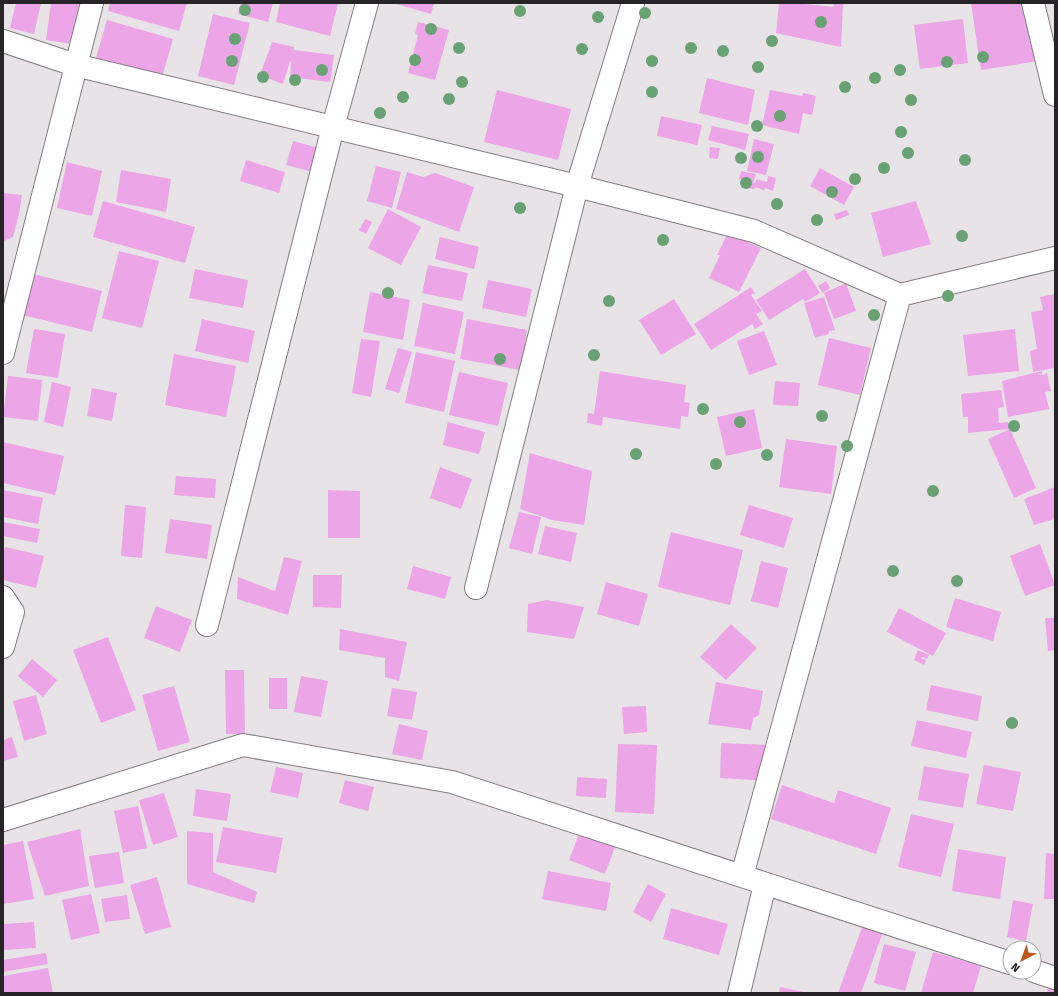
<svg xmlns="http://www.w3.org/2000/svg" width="1058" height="996" viewBox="0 0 1058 996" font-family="'Fira Sans',sans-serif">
<rect width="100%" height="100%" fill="#e8e3e7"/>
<path fill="#eca5e6" d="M16 3H41L34 34 10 28Z
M51 3H79L73 44 46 40Z
M110 3H187L179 31 108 11Z
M241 3H273L268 22 238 14Z
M280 3H338L330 36 276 22Z
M393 3H434L431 14Z
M779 3H795L834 7V3H843L841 47 776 33Z
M971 3H1025L1038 61 981 70Z
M213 14 250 23 234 85 198 76Z
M963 19 968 63 920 69 914 25Z
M107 20 173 39 162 77 96 58Z
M418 22 449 30 435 80 408 73 418 35 415 34Z
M272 42 294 47V50L334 55 330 82 290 77 291 62 290 61 283 84 260 75Z
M707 78 755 90 748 125 699 113Z
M497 90 571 109 558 160 484 142Z
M770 90 802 96 803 93 816 96 812 115 803 113 799 134 762 125Z
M661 116 702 125 697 145 657 136Z
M712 126 749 134 745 150 708 140Z
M754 139 774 144 766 175 747 171Z
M293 141 319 148 313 172 286 165Z
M710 147 720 148 718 159 709 158Z
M246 160 285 172 279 193 240 181Z
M67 162 102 171 92 216 57 208Z
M376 166 401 172 392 208 367 201Z
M820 168 854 187 844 205 810 186Z
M121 170 171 179 166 212 116 202Z
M741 171 756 174 753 183H755L756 179 767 182 768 176 776 178 773 191 765 188 764 190 755 187 754 189 747 188V182L739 179Z
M407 172 423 177 435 173 474 187 459 232 396 209Z
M3 193 22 195 19 214 13 237 4 241 3 240Z
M103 201 195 227 185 263 93 237Z
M916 201 931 244 883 257 871 213Z
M388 209 421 227 401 265 368 248Z
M847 210 849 215 836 220 834 214Z
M365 219 372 222 366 234 359 230Z
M728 233 761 248 739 292 709 278 720 255H717Z
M440 237 479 247 474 269 435 259Z
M119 251 159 261 142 328 102 318Z
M428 265 468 273 462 301 422 293Z
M195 269 248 280 243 308 189 298Z
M805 269 820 293 805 302 803 299 769 320 756 300Z
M33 274 102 291 92 332 23 315Z
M488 280 532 289 526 317 482 308Z
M826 281 830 288 823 293 818 286Z
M846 283 856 311 834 319 824 293Z
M751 287 755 293 751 295 762 311 756 314 763 324 755 329 752 324 711 350 694 324Z
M370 292 410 300 403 340 363 332Z
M1055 294V368L1033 372 1030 351 1037 349 1031 312 1043 310 1040 297Z
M824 297 835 330 829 331V334L815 338 804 303Z
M674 299 696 334 661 355 639 320Z
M423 303 464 312 455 354 414 346Z
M202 319 255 331 248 363 195 351Z
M467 319 527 330 521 370 460 359Z
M34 329 65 334 58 378 26 373Z
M1015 329 1019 371 968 376 963 335Z
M764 331 777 365 749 375 737 341Z
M829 338 871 348 860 395 818 385Z
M361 339 380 341 371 397 352 393Z
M398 348 412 352 399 393 385 389Z
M416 352 455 361 444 412 405 403Z
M174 354 236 366 226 417 165 405Z
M600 371 686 385 684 402 690 403 688 417 681 416 680 429 603 417 602 426 587 423 588 413 594 414Z
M1042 371V374L1037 375H1043L1047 373 1051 391 1045 392 1049 409 1008 417 1002 381Z
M459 372 508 383 498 426 449 415Z
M8 376 42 380 38 421 3 417Z
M775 381 800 383 798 406 773 405Z
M52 382 71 387 63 427 44 422Z
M92 388 117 393 112 421 87 416Z
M1001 390 1004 407 998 408 999 423 1008 422 1009 429 968 433V417H963L961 394Z
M754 409 762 448 726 456 717 417Z
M448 422 485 432 479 454 443 445Z
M1010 429 1036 488 1014 498 988 439Z
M786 439 837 446 831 494 779 487Z
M3 442 64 456 55 495 3 483Z
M530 453 592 471 584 525 552 520 520 509Z
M440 467 472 479 461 509 430 498Z
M176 476 216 479 215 498 174 495Z
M1055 487V519L1034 525 1024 499Z
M3 490 43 498 38 524 3 517Z
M328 490 360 491V538H328Z
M125 505 146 507 142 558 121 556Z
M749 505 793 518 784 548 740 535Z
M519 512 541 517 532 554 509 548Z
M170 519 212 525 207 559 165 553Z
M3 522 40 529 37 543 3 536Z
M545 526 577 533 571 562 538 554Z
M671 532 743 550 730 605 658 587Z
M1040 544 1055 585 1025 596 1010 556Z
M5 547 44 556 36 588 3 580V553Z
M284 557 302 561 288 615 237 599 238 577 275 591Z
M761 561 788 568 778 608 751 601Z
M413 566 451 577 445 599 407 589Z
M313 575H342L341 608 313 607Z
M606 582 648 594 639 626 597 614Z
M955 598 1001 612 993 641 946 627Z
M547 600 584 607 574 639 527 632 528 604Z
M156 606 192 620 180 652 144 638Z
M899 608 946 633 933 656 887 632Z
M1045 618H1055V650L1048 651Z
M731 624 757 648 726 680 700 657Z
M340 629 407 642 399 681 385 677V658L339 650Z
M108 637 136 710 101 723 73 650Z
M918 650 929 655 927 659 922 657 921 658 926 660 924 665 914 660Z
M32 659 57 680 43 697 18 676Z
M225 670H244L245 734H226Z
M301 676 328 681 321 717 294 712Z
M269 678H287V709H269Z
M716 682 763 691 759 715 753 718 751 730 708 724Z
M931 685 982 696 978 721 926 710Z
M174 686 190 742 158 751 142 695Z
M392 688 417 692 412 720 387 716Z
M36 695 47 734 24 741 13 701Z
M646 706 647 732 624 734 622 707Z
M917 720 972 732 966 758 911 746Z
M399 724 428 731 422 760 392 754Z
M12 737 18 757 3 761V740Z
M721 743 768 745 767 781 720 778Z
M618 744 657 745 654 814 615 812Z
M984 765 1021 772 1013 811 976 804Z
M924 766 969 774 963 808 918 800Z
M276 767 303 773 298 798 270 792Z
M577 777 607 779 606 798 576 796Z
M345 780 374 787 368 811 339 803Z
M782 785 834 803 838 790 891 808 876 854 771 819Z
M196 789 231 794 227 821 193 816Z
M164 793 178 837 153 845 139 800Z
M138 806 147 848 123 853 114 811Z
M911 814 954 824 941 877 898 867Z
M223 827 283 838 276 873 216 862Z
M80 829 89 886 45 896 27 842Z
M187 831 213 833V872L257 892 254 903 187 884Z
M579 834 615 847 605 874 569 860Z
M23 841 34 899 3 904V845Z
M958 849 1006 857 1000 899 952 891Z
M119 852 124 883 95 888 89 856Z
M1046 853 1055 854V899H1044Z
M548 871 611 883 606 911 542 899Z
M157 877 171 927 145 934 130 885Z
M648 884 666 894 651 922 633 912Z
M91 894 100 933 71 940 62 900Z
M127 895 130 919 105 922 101 899Z
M1013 900 1033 904 1026 941 1007 937Z
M671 908 728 924 719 955 663 939Z
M34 922 36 948 3 950V924Z
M864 922 884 929 861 993H838Z
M884 944 916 952 905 991 874 983Z
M933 952 981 966 973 993H921Z
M46 953 48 964 3 972V960Z
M48 968 53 993H3V976Z
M1049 982 1055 983V993H1047Z
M780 987 804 992V993H779Z"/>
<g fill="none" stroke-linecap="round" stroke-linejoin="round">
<defs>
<path id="street" d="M1033 3 1055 95
M3 41 75 65 577 186 754 231 900 295 1055 258
M3 353 92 3
M476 588 577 186 633 3
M3 597 13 612 3 647
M207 625 333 127 367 3
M3 820 243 745 452 782 1010 963
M742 876 900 295
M1034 971 1055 978
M739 993 765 884"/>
</defs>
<use href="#street" stroke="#827e82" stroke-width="24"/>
<use href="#street" stroke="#fff" stroke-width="22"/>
</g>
<g fill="#68a174">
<circle cx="245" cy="10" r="6"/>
<circle cx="520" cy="11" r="6"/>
<circle cx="645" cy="13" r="6"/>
<circle cx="598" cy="17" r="6"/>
<circle cx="821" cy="22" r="6"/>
<circle cx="431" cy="29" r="6"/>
<circle cx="235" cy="39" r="6"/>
<circle cx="772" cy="41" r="6"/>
<circle cx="459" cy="48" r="6"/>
<circle cx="691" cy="48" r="6"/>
<circle cx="582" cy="49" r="6"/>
<circle cx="723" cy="51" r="6"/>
<circle cx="983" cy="57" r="6"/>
<circle cx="415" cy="60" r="6"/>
<circle cx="232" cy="61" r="6"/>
<circle cx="652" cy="61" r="6"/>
<circle cx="947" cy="62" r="6"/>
<circle cx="758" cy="67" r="6"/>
<circle cx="322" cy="70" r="6"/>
<circle cx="900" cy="70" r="6"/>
<circle cx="263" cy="77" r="6"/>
<circle cx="875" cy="78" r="6"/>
<circle cx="295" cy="80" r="6"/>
<circle cx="462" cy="82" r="6"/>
<circle cx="845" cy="87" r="6"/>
<circle cx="652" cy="92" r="6"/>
<circle cx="403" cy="97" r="6"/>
<circle cx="449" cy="99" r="6"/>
<circle cx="911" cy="100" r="6"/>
<circle cx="380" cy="113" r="6"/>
<circle cx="780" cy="116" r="6"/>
<circle cx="757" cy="126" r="6"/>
<circle cx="901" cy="132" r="6"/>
<circle cx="908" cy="153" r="6"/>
<circle cx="758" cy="157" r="6"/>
<circle cx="741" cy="158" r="6"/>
<circle cx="965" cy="160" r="6"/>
<circle cx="884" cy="168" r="6"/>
<circle cx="855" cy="179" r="6"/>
<circle cx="746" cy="183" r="6"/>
<circle cx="832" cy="192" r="6"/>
<circle cx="777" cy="204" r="6"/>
<circle cx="520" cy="208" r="6"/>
<circle cx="817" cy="220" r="6"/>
<circle cx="962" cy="236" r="6"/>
<circle cx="663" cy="240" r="6"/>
<circle cx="388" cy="293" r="6"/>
<circle cx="948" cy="296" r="6"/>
<circle cx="609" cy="301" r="6"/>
<circle cx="874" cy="315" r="6"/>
<circle cx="594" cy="355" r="6"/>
<circle cx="500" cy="359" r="6"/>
<circle cx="703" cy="409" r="6"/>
<circle cx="822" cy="416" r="6"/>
<circle cx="740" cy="422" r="6"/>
<circle cx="1014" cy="426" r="6"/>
<circle cx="847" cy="446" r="6"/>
<circle cx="636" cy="454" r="6"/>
<circle cx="767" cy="455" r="6"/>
<circle cx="716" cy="464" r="6"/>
<circle cx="933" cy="491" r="6"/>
<circle cx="893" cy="571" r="6"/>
<circle cx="957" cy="581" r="6"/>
<circle cx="1012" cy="723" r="6"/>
</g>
<rect width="1058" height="996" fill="none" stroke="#262426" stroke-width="8"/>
<g transform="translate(1022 960) rotate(221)"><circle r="19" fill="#ffffff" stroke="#a8a7a8"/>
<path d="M0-3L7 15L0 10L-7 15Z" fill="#bc591f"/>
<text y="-6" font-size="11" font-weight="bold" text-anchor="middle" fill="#262426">N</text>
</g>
</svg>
